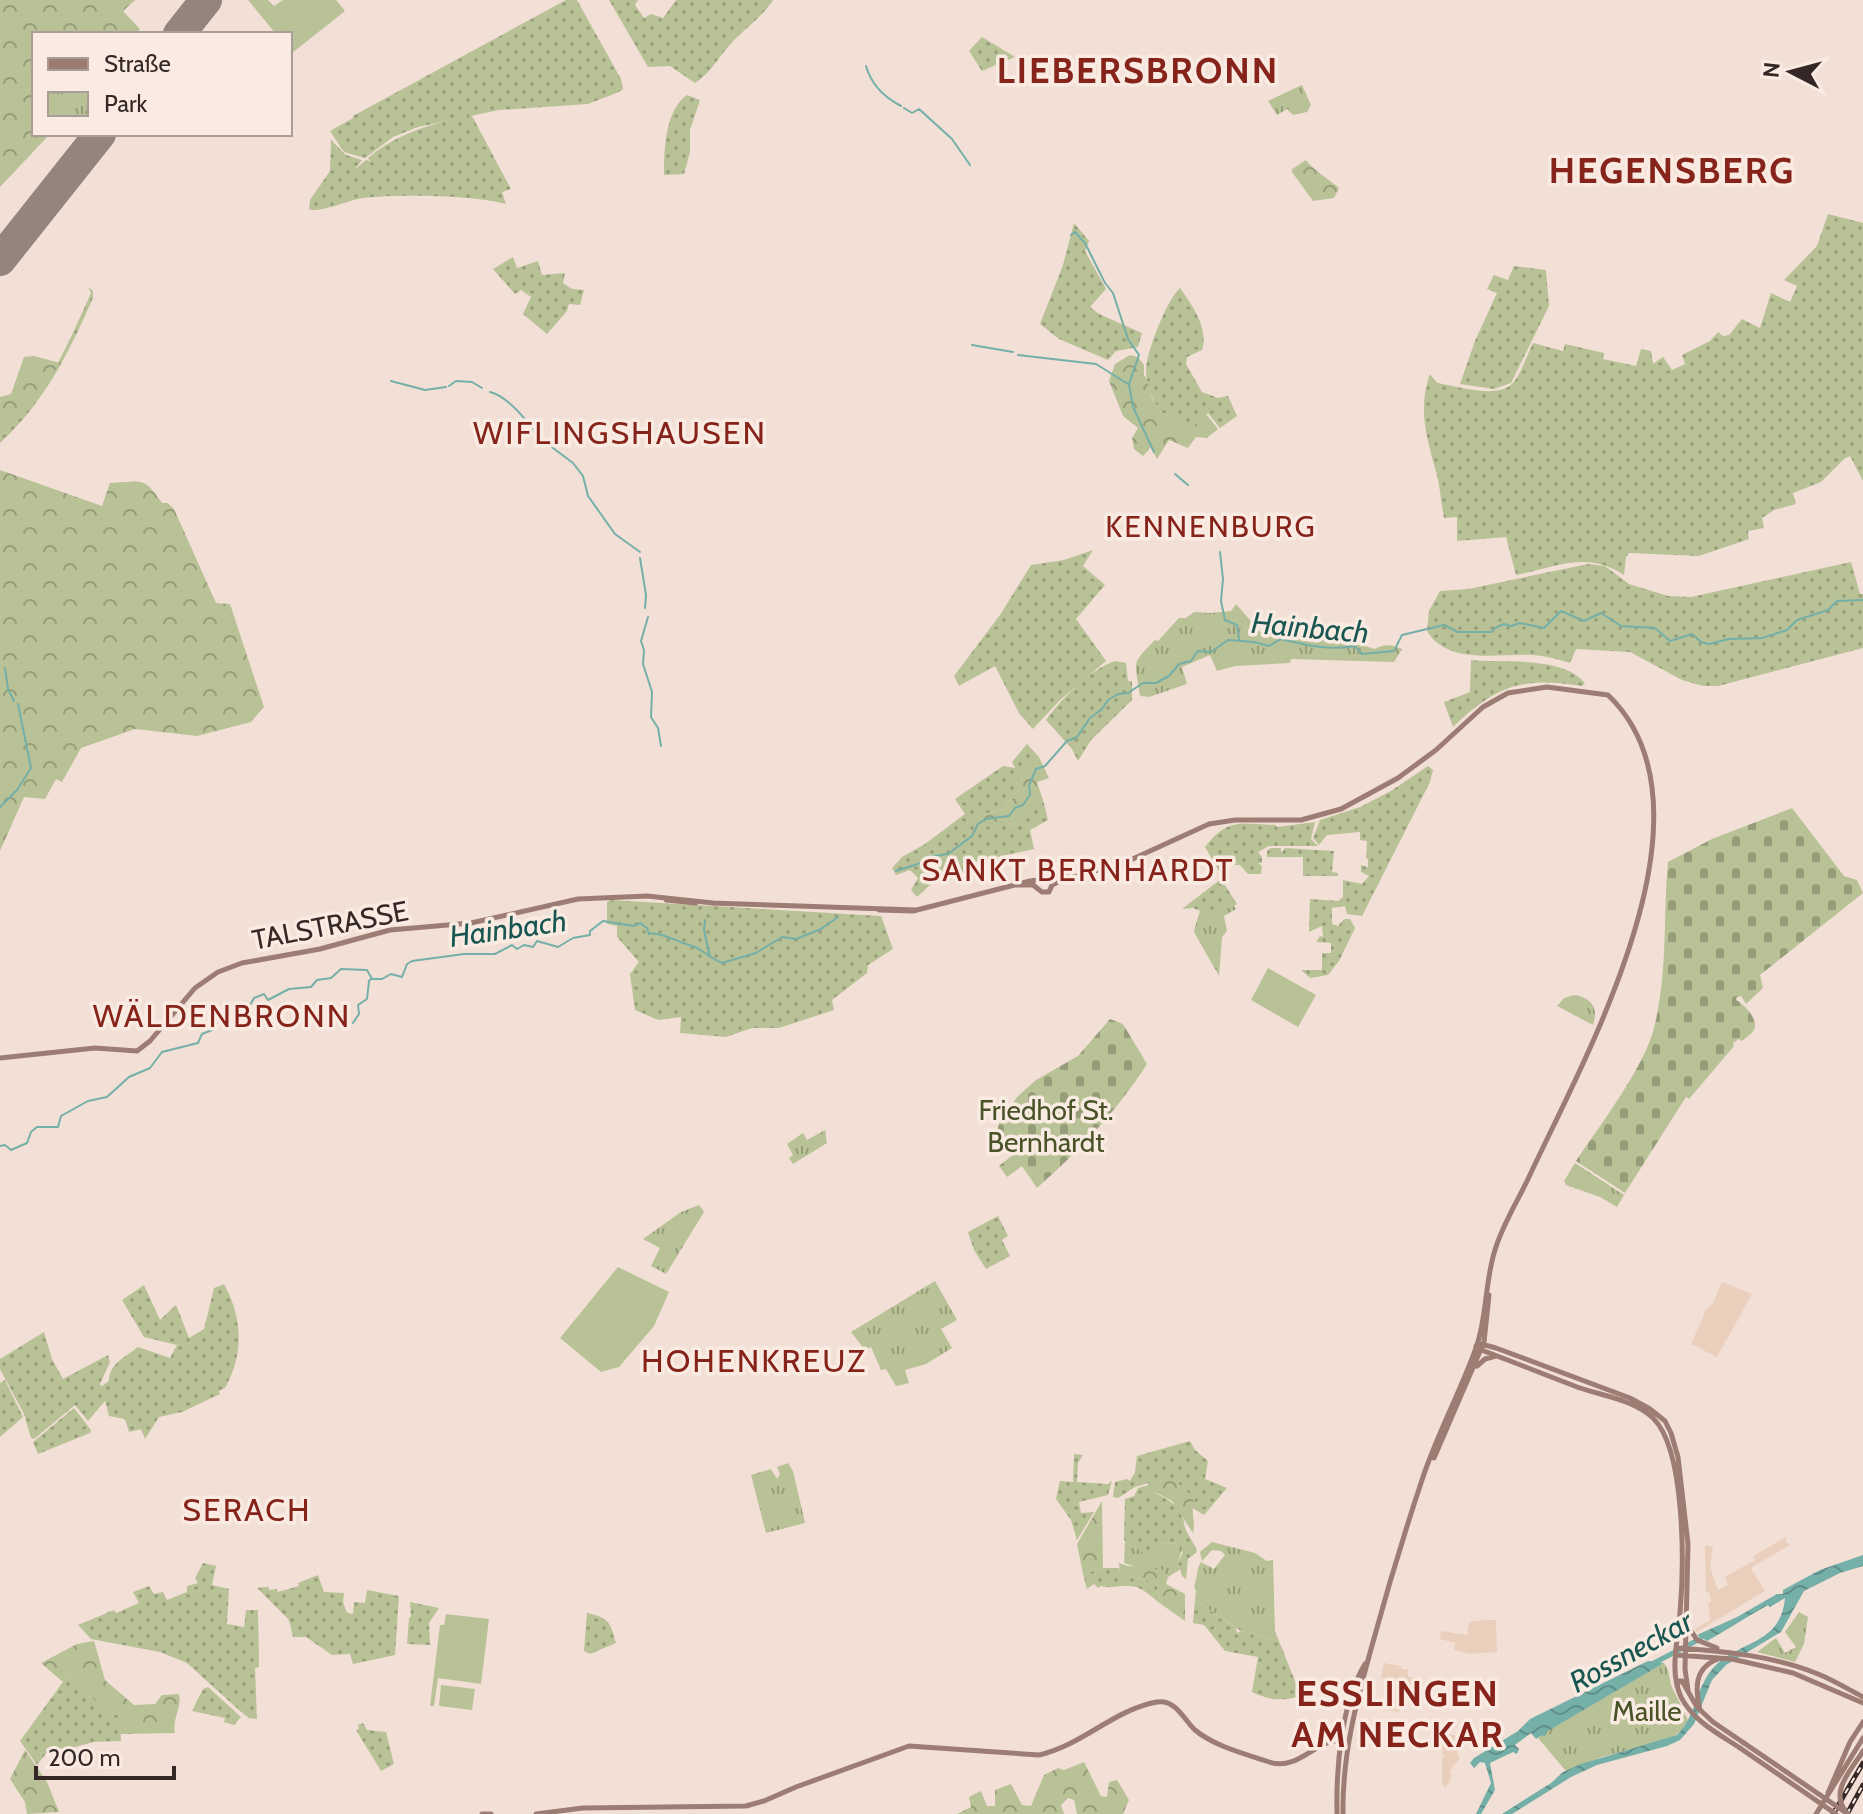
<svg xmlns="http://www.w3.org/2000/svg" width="1863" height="1814" viewBox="0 0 1863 1814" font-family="Cabin,sans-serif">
<defs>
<pattern id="grass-dots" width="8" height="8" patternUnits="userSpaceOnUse" patternTransform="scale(2)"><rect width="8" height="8" fill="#b9c196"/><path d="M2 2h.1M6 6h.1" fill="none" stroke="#979d7a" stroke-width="1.8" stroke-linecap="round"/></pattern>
<pattern id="forest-crowns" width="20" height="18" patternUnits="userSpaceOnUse" patternTransform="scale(2)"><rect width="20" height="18" fill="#b9c196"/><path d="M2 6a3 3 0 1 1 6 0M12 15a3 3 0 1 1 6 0" fill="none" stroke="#979d7a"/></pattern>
<pattern id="cemetery-stones" width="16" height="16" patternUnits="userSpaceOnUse" patternTransform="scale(2)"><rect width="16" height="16" fill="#b9c196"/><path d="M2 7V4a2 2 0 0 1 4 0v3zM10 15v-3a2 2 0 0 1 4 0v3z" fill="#979d7a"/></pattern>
<pattern id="park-tufts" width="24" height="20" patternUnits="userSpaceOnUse" patternTransform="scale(2)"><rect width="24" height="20" fill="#b9c196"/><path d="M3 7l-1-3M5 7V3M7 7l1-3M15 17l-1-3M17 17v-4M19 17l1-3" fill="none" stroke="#979d7a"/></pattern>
<pattern id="water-waves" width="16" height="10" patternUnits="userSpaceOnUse" patternTransform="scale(2)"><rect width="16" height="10" fill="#74afa8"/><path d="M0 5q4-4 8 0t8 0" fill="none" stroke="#608e89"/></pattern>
</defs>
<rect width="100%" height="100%" fill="#f2e0d6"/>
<path fill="url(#grass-dots)" d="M566 0H577L621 79 623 89 619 92 588 104 499 110 418 127 393 137 365 158 344 152 330 131 353 118V116Z
M609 0H638L635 5 644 18 651 14 663 18 676 0H773C762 17 747 27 733 41 720 55 711 73 695 83L670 66 648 67Z
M982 37 1015 57 982 71 969 51Z
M687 95 700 100 690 130V152L684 174 664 175C664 151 665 110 687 95Z
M472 116 511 189 502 192 506 204C473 195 397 194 363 198 349 200 318 214 309 209L310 200 330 171 331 140 346 155 362 160 354 170 366 160 370 161 368 158C399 132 433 123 472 116Z
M1828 214 1863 223V481L1850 456 1844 459 1821 482 1793 493 1796 504 1774 510 1762 518 1764 528 1748 531 1749 539 1699 556 1629 553 1626 557 1624 575C1587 550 1556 567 1516 575L1506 537 1457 541V517L1444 518C1441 502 1440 484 1435 468 1426 435 1418 408 1430 374L1436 382 1442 384C1462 387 1503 401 1516 379 1523 368 1527 355 1533 343L1563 351 1565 344 1604 353 1603 359 1636 366 1641 349 1651 351 1653 364 1663 357 1672 370 1685 364 1682 355 1710 341 1718 332 1723 336 1729 335 1742 319 1760 328 1771 293 1790 302 1797 286 1784 280 1817 246Z
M1074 223 1089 241 1085 251 1106 289 1090 307 1099 314 1142 333 1138 347 1116 351 1108 360 1059 339 1040 324 1063 265Z
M513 257 517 268 538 261 542 275 565 273 563 283 572 289 584 290 580 305 569 304 567 311 547 334 523 314 531 297 521 290 515 294 493 269Z
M1514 266 1546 270 1549 306 1511 383 1494 389 1460 384 1475 341 1497 293 1487 289 1494 275 1508 280Z
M88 287 93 291V298C69 352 45 402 0 443V438C46 396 66 349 91 293Z
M1180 288C1192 305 1209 328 1202 350L1187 357 1186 364 1202 392 1218 398 1228 396 1237 416 1220 428 1208 413 1188 431 1180 425 1185 419 1160 412C1153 400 1146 385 1146 370 1146 353 1167 299 1180 288Z
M1093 550 1083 566 1105 585 1076 619 1106 661 1060 700 1033 729 1019 713 995 666 959 686 954 676 1000 615 1031 565 1064 560Z
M1851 562 1860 594H1863V648L1718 686H1703L1682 680 1630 652 1576 649 1570 663C1558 659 1546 656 1533 655 1499 653 1448 666 1427 631L1429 611 1440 591 1468 589 1588 564 1605 566 1629 584 1668 596 1691 597Z
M1471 660C1502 663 1564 656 1585 683L1582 686C1523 676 1496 686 1453 727L1444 702 1470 692Z
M1116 661 1126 663 1128 681H1132V700L1091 740 1078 761 1072 749 1046 720C1059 701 1094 666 1116 661Z
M1027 744 1039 757 1019 780 1018 796 1008 801 1005 808 976 817 1002 819 1015 827 1043 800 1048 820 1030 830 1034 849 965 864 967 871 945 882 942 878 930 885 917 897 911 890 918 878 910 870 896 875 892 868 902 857 925 844 965 814 955 799 1003 766 1015 768 1012 762Z
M1428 766 1433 770 1430 782 1362 916 1347 914 1345 906 1332 908V924L1338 926 1344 919H1350L1355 928 1339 961 1328 975 1310 978 1301 970H1322V953H1331V943L1316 942 1320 936 1323 937 1322 926 1309 932 1310 899 1338 901 1343 897V880L1362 884 1369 876 1361 872V865L1368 867V859L1366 858 1367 841 1360 840V832L1327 835 1319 845 1313 838 1320 820 1360 807 1391 791Z
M1315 822 1311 839 1318 846H1269L1258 852 1262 857V863H1258L1262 866 1261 874H1248L1240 865H1227L1226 874 1222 876 1205 847C1228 817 1242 824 1275 825L1277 827Z
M1271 848H1281V853L1285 848 1334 851 1332 872 1338 873V876H1303V857H1267V851Z
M1221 879 1237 904 1194 930 1200 911 1193 908 1182 909Z
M611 900 881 916 893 949 868 965 867 973 832 1000 834 1010 779 1028H752L726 1037 680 1033 681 1017 658 1020 635 1010 630 974 639 962 617 937V926L607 924V902Z
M998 1216 1008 1236 1002 1240 1010 1256 986 1269 974 1250 968 1232Z
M224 1284C243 1319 244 1354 225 1388L219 1391 220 1394 182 1412 159 1417 145 1439 141 1429 129 1432 125 1419 109 1416 105 1401 88 1421 75 1405 34 1439 31 1438 24 1414 0 1369V1359L44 1332 52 1359 63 1379 108 1355 110 1362 100 1384 102 1386 109 1381C109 1363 126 1357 138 1347L170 1358 177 1345 144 1337 122 1300 144 1285 160 1320 176 1305 189 1338 204 1329 214 1288Z
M5 1380 23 1417 0 1437V1383Z
M74 1408 91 1430 90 1433 38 1454 33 1442Z
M1190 1441 1195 1450 1208 1461 1205 1479 1227 1488 1204 1515 1191 1507 1194 1498 1153 1492C1165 1498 1177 1503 1182 1516 1184 1520 1184 1524 1185 1528 1189 1537 1194 1542 1197 1552L1188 1559 1186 1579 1182 1576 1178 1562 1183 1552 1175 1543 1161 1544 1154 1558 1146 1560 1124 1540 1125 1499 1134 1496 1138 1488 1149 1485V1483L1135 1487 1118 1498 1113 1497 1115 1482 1127 1479 1130 1481 1135 1472 1137 1456Z
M1074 1454 1083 1455 1078 1463 1077 1482 1108 1484 1112 1481 1108 1495 1079 1502 1081 1513 1094 1512 1077 1540 1071 1520 1056 1499 1060 1481 1073 1482Z
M203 1563 216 1566 212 1585 229 1589 227 1624 244 1627 246 1610H258L259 1667 255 1668 257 1719 249 1718 240 1711 187 1663 160 1652 91 1639 78 1625 114 1610 116 1613 139 1603 133 1592 149 1586 154 1594 163 1592 167 1600 187 1592V1586L198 1583 195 1578Z
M1103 1568H1119L1121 1575 1156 1582 1161 1604C1152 1597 1141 1586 1130 1586 1119 1585 1112 1589 1101 1586L1098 1588 1094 1584 1087 1589 1083 1574Z
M318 1575 324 1592 344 1593 343 1602 347 1613 353 1614 354 1602 365 1603 367 1590 399 1596 395 1655 353 1664 350 1654 332 1655 306 1637H293L289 1620 257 1588 269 1587V1590L277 1589 278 1592 299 1586 298 1583Z
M1195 1600 1236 1628 1237 1633 1241 1631 1279 1641 1301 1696C1282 1701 1271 1701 1252 1692L1258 1657 1225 1651 1204 1625 1193 1623Z
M410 1602 439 1608 429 1623 430 1645 407 1644 409 1618 411 1617Z
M587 1613C609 1618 610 1621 616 1643L590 1654 584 1651Z
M68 1675 107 1712 120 1716 121 1741 93 1742 65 1750 52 1746 37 1765 20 1741Z
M208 1687 241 1717 234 1725 224 1722 225 1718 192 1711 203 1689Z
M363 1723 367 1730 386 1732 394 1764 381 1771 356 1730 359 1729 358 1725Z"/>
<path fill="url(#forest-crowns)" d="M0 0H135L123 11 140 29 135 34H34V134H50L0 187Z
M1306 160C1311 168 1331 181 1339 188L1334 198 1313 201 1292 172V169Z
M1130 355 1138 357 1144 365V376L1146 377 1152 398 1160 412 1186 419 1181 425 1188 431 1206 414 1218 429 1207 438 1196 437 1188 448 1169 440 1157 459 1151 447 1143 456 1134 449 1132 438 1138 428 1123 416 1109 381 1115 364Z
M34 356 60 363 28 410 0 438V397L11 394 24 357Z
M0 470 102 506 110 483C142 482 143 475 162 503H168L174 509 216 603 230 604 264 707 251 722 197 736 135 729 81 748 62 782 56 779 45 799 24 797 0 851Z
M1039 757 1049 778 1037 782 1043 800 1015 827 1002 819 976 833 974 828 976 817 1005 808 1008 801 1018 796C1014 779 1028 769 1039 757Z
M1175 1480 1194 1498C1190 1514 1196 1520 1193 1533L1172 1501 1151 1490 1150 1485Z
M1102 1501 1103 1568 1083 1574 1077 1544Z
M1119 1563 1128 1566 1160 1568 1168 1577 1166 1584 1185 1594V1621L1161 1604 1156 1582 1120 1575Z
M94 1641 105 1680 134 1705 155 1704 162 1695 179 1694C182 1708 172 1719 175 1733L120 1734V1716L107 1712 68 1675 63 1682 41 1663 77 1644Z
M25 1750 47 1782 59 1812 27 1814 25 1802 10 1779Z
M1084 1762 1101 1796 1107 1797 1109 1782 1117 1780 1129 1800 1123 1814H1077L1074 1800 1068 1798 1061 1805 1064 1814H957L971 1807 969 1797 981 1791 987 1806H995V1790L1011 1784 1022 1805 1031 1806 1044 1775 1058 1768 1064 1770Z"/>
<path fill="url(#cemetery-stones)" d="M1792 808 1844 876 1857 880 1863 893 1760 975 1763 988 1746 1004 1741 996 1737 997 1736 1000C1743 1003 1756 1017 1755 1026 1755 1032 1747 1037 1742 1041L1739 1039 1733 1043 1734 1046 1689 1099 1686 1097 1625 1193 1576 1161C1600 1125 1644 1068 1654 1028 1668 973 1663 918 1668 862L1712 839Z
M1110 1019 1123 1024 1147 1064C1116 1112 1080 1150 1037 1188L1022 1166 1007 1177 999 1166 1014 1154 1002 1138 994 1137 1000 1122 1017 1097 1036 1080 1078 1056Z"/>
<path fill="url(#park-tufts)" d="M1302 85 1311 105 1307 112 1293 115 1287 109 1277 115 1268 101Z
M1236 604 1263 635 1355 643 1375 649C1385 643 1392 645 1402 649L1394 662 1291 659 1290 663 1235 666 1217 671 1210 655 1182 667 1187 684 1149 697 1140 696C1135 659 1130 666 1155 640L1158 641 1179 618H1186L1194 612 1211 613 1231 611Z
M1230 900 1236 909 1224 916 1227 931 1222 937 1219 976 1194 932 1203 909 1213 910Z
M1574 995C1591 997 1599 1008 1593 1025L1557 1006 1564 998Z
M825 1130 827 1143 793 1164 789 1158 793 1155 787 1144 803 1133 807 1140Z
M1575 1163 1624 1195 1617 1207 1600 1197 1566 1185 1564 1181Z
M699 1205 704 1212 666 1274 651 1266 660 1248 643 1239 681 1212Z
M935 1281 957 1320 941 1329 952 1348 926 1364 905 1370 909 1383 896 1386 886 1369 881 1370 871 1347 865 1350 851 1332Z
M788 1463 793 1471 805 1523 766 1533 751 1475 771 1469 777 1479 780 1474 777 1467Z
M1125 1540 1142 1552 1146 1560 1154 1557 1161 1544 1175 1543 1182 1549 1178 1562 1181 1569 1168 1577 1160 1568 1152 1572 1124 1563Z
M1212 1542 1255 1553 1267 1561 1273 1560 1275 1631 1279 1641 1241 1631 1195 1600 1196 1591 1194 1586C1198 1578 1196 1569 1201 1562L1214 1569 1225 1555 1221 1551 1212 1550 1202 1561 1200 1552Z
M1799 1612 1808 1617 1804 1644 1795 1662 1757 1652 1776 1638 1785 1653 1796 1647 1785 1632Z
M1664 1663 1668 1670 1671 1685 1688 1720 1682 1730 1672 1738 1602 1757 1566 1771 1538 1738 1542 1735 1545 1736V1732Z"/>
<path fill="#b9c196" d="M248 0H268L274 6 283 0H336L345 11 292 53 290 34H276Z
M1268 968 1316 995 1298 1027 1251 1000Z
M618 1267 669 1292 654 1326 619 1367 601 1372 560 1338Z
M446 1614 489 1619 481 1684 438 1678 434 1706H430L440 1625H444Z
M441 1685 475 1689 472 1710 439 1706Z"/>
<path fill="#eacfbc" d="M1722 1282 1752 1294 1717 1357 1691 1344 1706 1310 1713 1303Z
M1786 1537V1542L1790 1545 1751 1568 1765 1591 1697 1632 1695 1629 1710 1620 1708 1603 1711 1601 1709 1592H1706L1705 1546H1713L1710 1567 1718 1590 1728 1585 1725 1577 1755 1560 1753 1556Z
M1484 1620H1496L1497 1652 1469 1654 1454 1650 1455 1643 1440 1639 1441 1631 1467 1635 1469 1622Z
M1384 1663 1401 1666 1402 1669H1408V1677H1418L1422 1697 1410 1700 1398 1712 1388 1710 1394 1682 1381 1678Z
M1437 1731 1454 1735 1463 1747 1457 1752 1460 1758 1451 1769 1450 1773 1452 1776 1446 1788 1442 1784V1757L1445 1758 1442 1752 1446 1751 1442 1750V1745L1438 1744Z"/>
<path fill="url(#water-waves)" d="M1863 1555V1566L1840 1573 1804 1591 1781 1632 1726 1665 1712 1680 1694 1724 1680 1740 1667 1746 1597 1765 1571 1777 1512 1814H1502L1551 1783 1563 1772 1581 1764 1677 1735C1697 1716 1696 1683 1717 1664 1743 1640 1781 1643 1785 1598L1770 1607 1768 1605C1748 1616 1727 1630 1707 1641L1697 1635 1737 1617 1777 1594H1783V1590L1820 1570Z
M1648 1661 1664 1663 1546 1732 1545 1737 1542 1735 1536 1739 1531 1733 1515 1745 1519 1749 1517 1754 1513 1752 1490 1763 1495 1790 1481 1814H1476L1491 1783 1485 1763 1480 1762 1474 1768 1470 1763 1474 1758 1518 1731 1530 1719Z"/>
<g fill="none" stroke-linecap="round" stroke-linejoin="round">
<path stroke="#74afa8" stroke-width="2" d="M866 66C871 84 884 97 901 106
M904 108 912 113 919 109 952 139 970 165
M1071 235 1075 232 1085 243 1105 283 1113 293 1128 339 1139 355 1129 384 1133 407 1154 452
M972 345 1013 352
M1018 355 1096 364 1128 384
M391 381 425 390 446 387
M449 386 456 381 472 382 482 388
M490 392C507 396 526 419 536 434
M541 439 573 463 583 476 588 496 615 534 640 552
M1175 474 1188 485
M1220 552 1223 579 1221 601 1225 620 1237 625 1239 639
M640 558 646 595 645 608
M648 617 641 641 644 650 643 664 652 692 651 717 658 728 661 746
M5 668 8 689 14 701
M0 807 17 790 31 768 18 704
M896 871 921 863 927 857 948 854 972 836 978 824 986 819 1009 816 1015 808 1023 805 1030 795 1029 785 1036 769 1045 766 1067 741 1077 737 1090 718 1102 709 1108 700 1118 694 1128 693 1143 683H1156L1169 676 1179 664 1191 661 1198 651 1211 652 1228 640 1254 642 1269 646 1281 639C1306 645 1329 651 1355 646L1362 654 1394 651 1402 635 1444 625 1458 632H1492L1495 628 1504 624 1511 626 1520 623 1544 628 1561 611 1584 621 1601 613 1621 626 1655 628 1670 641 1692 634 1701 642 1709 644 1729 639 1762 638 1787 630 1797 620 1828 610 1837 601 1863 600
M705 920 704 930 710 957
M353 1023 359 1014 358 1005 367 999 369 981 371 979
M0 1146 5 1145 11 1150 27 1143 31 1132 37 1127H58L61 1116 88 1101 107 1097 129 1077 150 1068 162 1052 198 1043 202 1034 212 1030 223 1013 237 1012 240 1008 250 1005 254 998 264 994 268 1000 289 989 311 987 317 980 331 978 341 969 367 970 372 979H382L391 974 402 977 407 964 412 961 464 954H495L512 945 517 949 524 945 533 947 537 941 558 947 573 938 590 935V931L603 921 634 926 640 923 647 928 649 934C660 931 682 944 695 947 700 949 714 960 722 963L756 953 782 937 796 939 821 929 838 917"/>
<path stroke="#74afa8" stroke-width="5" d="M1652 1664 1700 1639"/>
<path stroke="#93847e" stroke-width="32" d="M179 34 206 0
M0 260 100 134"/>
<path stroke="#9d7c74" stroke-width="5" d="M1017 885H1033L1042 892H1049L1052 885 1060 881 1126 862 1209 824 1235 820H1301L1341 809 1398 778 1436 750 1483 707 1508 693 1547 687 1608 695C1727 809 1583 1060 1528 1179 1517 1202 1502 1226 1495 1250 1485 1281 1487 1315 1477 1345 1461 1391 1437 1434 1422 1480 1404 1534 1388 1587 1373 1642 1357 1699 1342 1754 1343 1814
M666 900 696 903
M710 903 916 910
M879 910 913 911 1030 881 1068 876
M0 1058 95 1048 137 1051 150 1041 195 988 218 972 242 963 320 949 390 930 471 923 578 899 647 896 713 903
M1476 1346 1484 1351C1516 1363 1548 1376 1580 1388 1604 1396 1634 1400 1653 1418 1686 1450 1684 1568 1680 1613 1678 1641 1669 1671 1681 1697 1693 1721 1719 1734 1740 1748
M1476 1346 1481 1344 1496 1348 1630 1398 1650 1409 1665 1421 1671 1433 1678 1457 1688 1544 1685 1669 1688 1690
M1477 1366 1485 1359 1496 1356
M1434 1458 1484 1342 1489 1295
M1688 1626 1697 1640 1717 1648
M1677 1648C1724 1651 1774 1656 1818 1674 1833 1680 1848 1689 1863 1697
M1676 1655 1732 1659 1793 1673 1863 1703
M1677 1686 1679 1681H1682L1697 1707 1713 1722 1744 1743
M1700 1710C1695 1688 1694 1668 1718 1659
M1828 1793 1850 1742 1863 1722
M482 1814H491
M536 1814 583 1808 746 1806 764 1801 796 1787 909 1746 1039 1755C1081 1746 1115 1709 1157 1702 1176 1699 1184 1720 1195 1730 1214 1746 1245 1754 1269 1762 1302 1773 1322 1729 1347 1744
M1337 1814C1336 1768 1341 1704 1365 1664
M1816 1814 1863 1738"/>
<defs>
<path id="rail" d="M1833 1814 1863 1763
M1847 1814 1863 1785"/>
</defs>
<use href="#rail" stroke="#342725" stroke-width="5"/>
<use href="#rail" stroke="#f9ebe2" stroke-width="2" stroke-dasharray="6" stroke-linecap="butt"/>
<path stroke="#9d7c74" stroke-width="5" d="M1744 1743 1848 1814
M1740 1748 1836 1814
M1845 1810C1830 1791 1852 1769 1863 1751"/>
</g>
<g text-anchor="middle" stroke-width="7" stroke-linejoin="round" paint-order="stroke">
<g font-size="28" fill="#342725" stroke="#f9ebe2">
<text transform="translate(330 925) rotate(-11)" y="10">TALSTRASSE</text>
</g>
<g font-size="28" fill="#4a5328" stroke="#f9ebe2">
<text x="1046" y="1120">Friedhof St.<tspan x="1046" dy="32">Bernhardt</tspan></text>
<text x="1647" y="1721">Maille</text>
</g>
<g font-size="30" letter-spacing="2" fill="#86231b" stroke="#f9ebe2">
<text x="1211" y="537">KENNENBURG</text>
</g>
<g font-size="30" font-style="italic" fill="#195651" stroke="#f9ebe2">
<text transform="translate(1310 628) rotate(5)" y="10">Hainbach</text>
<text transform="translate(508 929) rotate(-8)" y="10">Hainbach</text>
<text transform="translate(1631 1652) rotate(-29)" y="10">Rossneckar</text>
</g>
<g font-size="32" letter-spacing="2" fill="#86231b" stroke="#f9ebe2">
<text x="620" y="444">WIFLINGSHAUSEN</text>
<text x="1078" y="881">SANKT BERNHARDT</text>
<text x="222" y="1027">WÄLDENBRONN</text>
<text x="754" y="1372">HOHENKREUZ</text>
<text x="247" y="1521">SERACH</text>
</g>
<g font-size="36" font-weight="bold" letter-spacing="2" fill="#86231b" stroke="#f9ebe2">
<text x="1138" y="83">LIEBERSBRONN</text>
<text x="1672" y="183">HEGENSBERG</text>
<text x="1398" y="1706">ESSLINGEN<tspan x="1398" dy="41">AM NECKAR</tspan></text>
</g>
</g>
<rect x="32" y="32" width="260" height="104" fill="#f9ebe2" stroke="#aa9d96" stroke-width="2"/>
<rect x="48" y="58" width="40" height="12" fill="#9d7c74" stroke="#aa9d96" stroke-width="2"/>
<text x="104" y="72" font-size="24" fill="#342725">Straße</text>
<rect x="48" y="92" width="40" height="24" fill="url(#park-tufts)" stroke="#aa9d96" stroke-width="2"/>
<text x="104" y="112" font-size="24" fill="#342725">Park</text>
<g transform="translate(1791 72) rotate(276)" stroke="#f9ebe2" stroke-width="6" paint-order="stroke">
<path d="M0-6L14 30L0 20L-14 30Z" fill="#342725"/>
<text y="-12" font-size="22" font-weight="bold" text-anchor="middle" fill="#342725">N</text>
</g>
<path d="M36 1766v12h138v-12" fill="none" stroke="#342725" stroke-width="4"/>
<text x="48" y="1766" font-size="24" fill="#342725" stroke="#f9ebe2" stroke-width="6" paint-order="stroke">200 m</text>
</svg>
